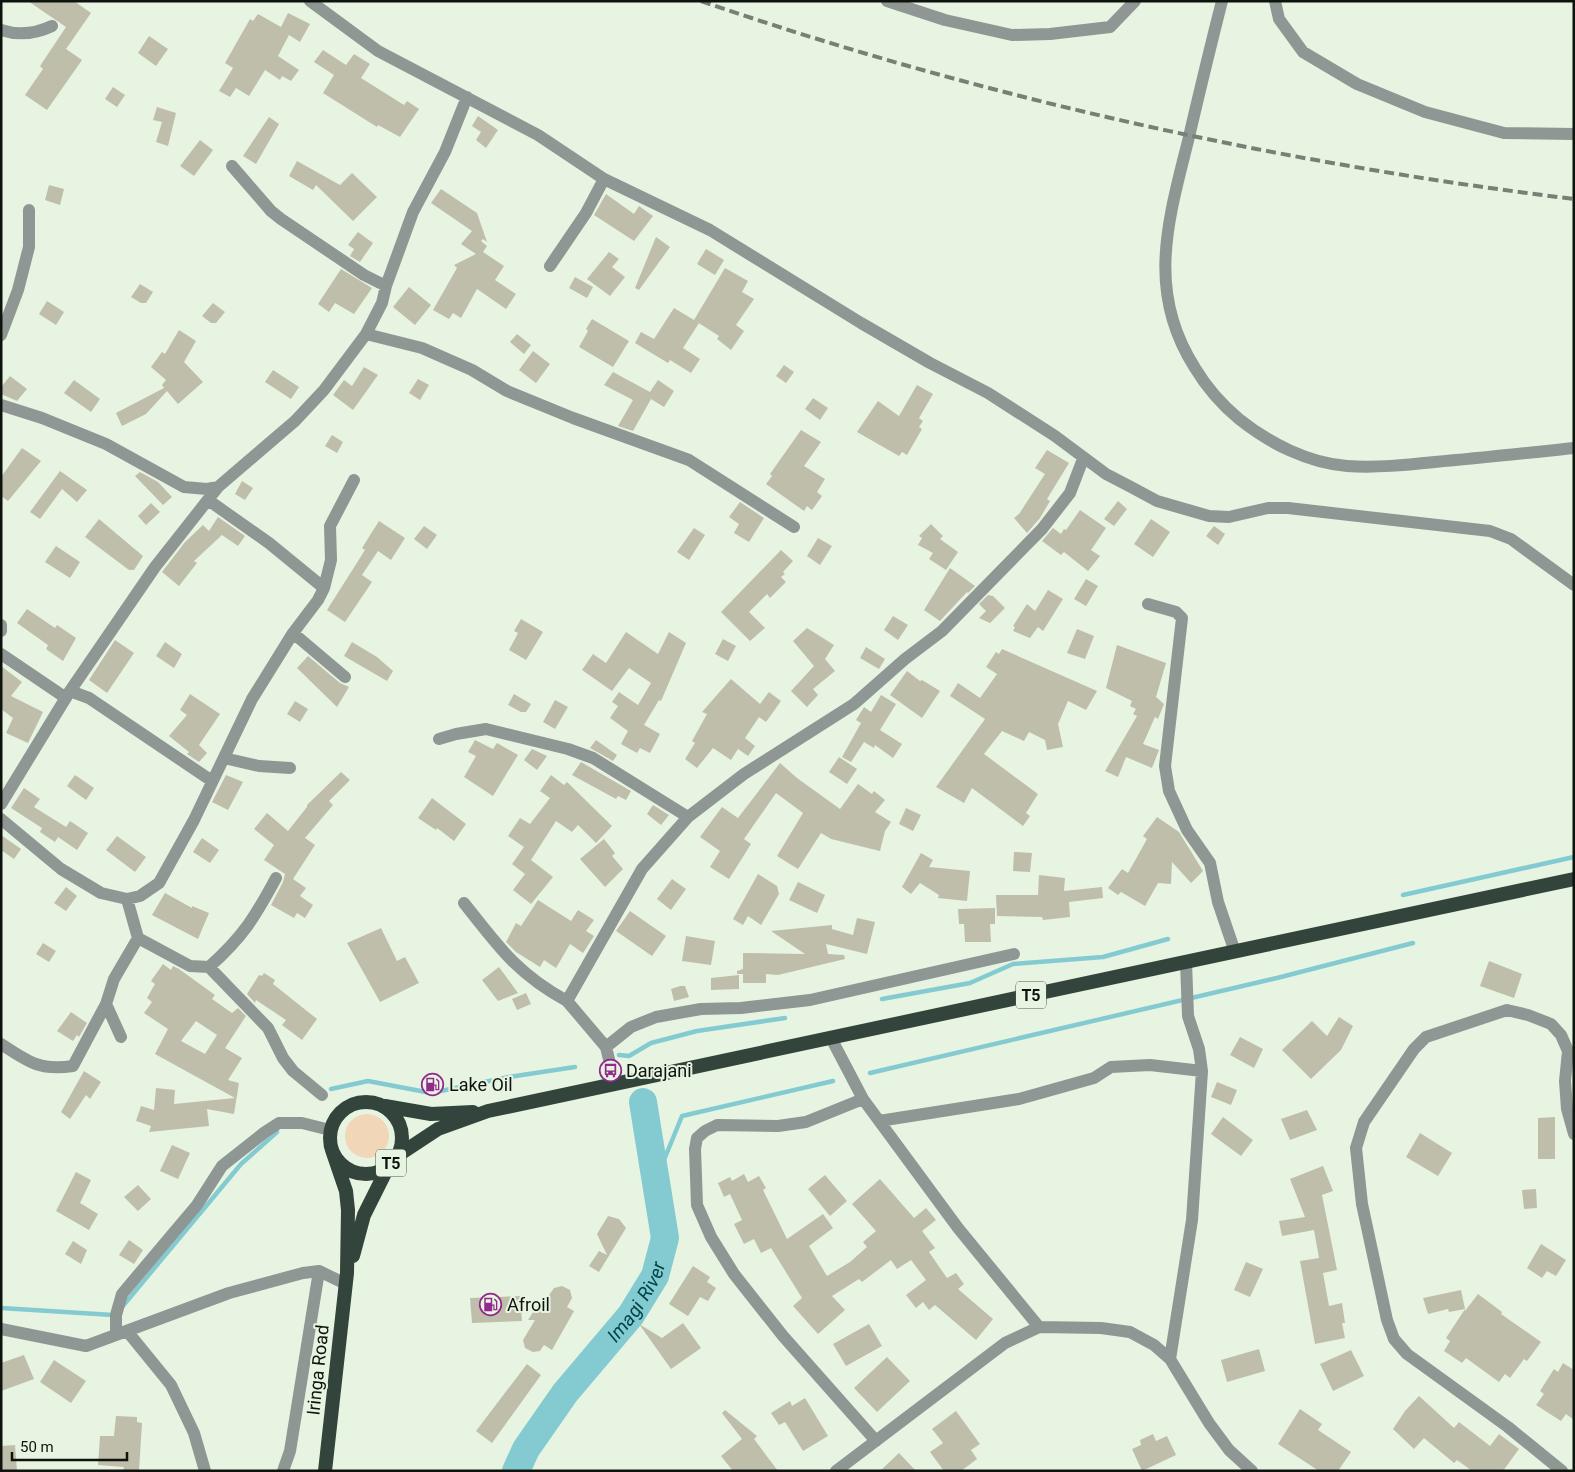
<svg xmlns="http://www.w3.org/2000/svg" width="1575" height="1472" viewBox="0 0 1575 1472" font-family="Roboto,sans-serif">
<rect width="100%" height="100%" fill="#e7f4e2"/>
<path fill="#f1d6b8" d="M345 1136a22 22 0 1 1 44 0a22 22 0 1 1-44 0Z"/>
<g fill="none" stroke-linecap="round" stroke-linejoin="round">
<path stroke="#84cbd1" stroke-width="4.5" d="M1403 895 1574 857
M882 999 970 983 1013 964 1103 957 1168 939
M619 1055 629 1056 651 1043 697 1031 785 1018
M870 1073 1277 978 1413 943
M331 1089 368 1081 431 1093 509 1077 575 1067
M654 1161 664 1160 682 1116 833 1081
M122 1307 241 1164 277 1132
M1 1308 113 1315"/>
<path stroke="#84cbd1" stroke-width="28" id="s1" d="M516 1471 526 1449 565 1393 631 1315 655 1276 665 1238 643 1102"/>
</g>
<path fill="#bfbeaa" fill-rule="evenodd" d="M28 1H74L91 13 66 49 82 60 47 110 25 95 43 69 40 66 66 27Z
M288 13 310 24 300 42 289 35 278 56 299 70 291 81 282 76 280 80 265 70 249 96 236 88 230 97 219 91 233 68 225 63 250 19 253 21 258 14 281 27Z
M149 36 168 49 156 66 138 53Z
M323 50 346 65 354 54 370 64 361 78 404 105 407 101 419 109 400 137 378 125 377 127 323 93 334 75 314 62Z
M113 87 125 95 117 107 105 99Z
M157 107 176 113 168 146 156 142 162 122 153 120Z
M478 116 498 130 486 148 476 140 481 132 472 126Z
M269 117 279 124 256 164 243 156Z
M200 140 213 150 194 176 180 166Z
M297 161 340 185 352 173 377 197 353 221 316 185 313 190 289 176Z
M49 185 64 189 60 205 45 200Z
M441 189 477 213 487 242 483 239 481 241 487 246 483 252 504 266 495 280 516 294 506 309 477 289 461 318 453 313 449 319 433 310 457 268 454 265 476 254 461 244 472 231 431 203Z
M606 194 634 214 639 206 653 216 634 241 594 215Z
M358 232 373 243 360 262 350 256 354 249 348 245Z
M656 237 670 247 639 290 635 288Z
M706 249 724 260 715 275 697 264Z
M609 252 619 259 612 267 625 277 610 296 587 279Z
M725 268 748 281 742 292 754 299 736 325 744 331 731 350 717 339 719 336 694 320Z
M341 269 372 288 354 314 335 303 329 312 318 304Z
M575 277 593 287 587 298 569 288Z
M140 284 153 292 146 303H141L131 297Z
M409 287 431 305 415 325 393 307Z
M47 301 64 312 56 325 39 314Z
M213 303 225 312 216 323H211L202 316Z
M674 308 699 323 683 348 700 359 691 373 670 360 668 363 635 343 641 332 654 339Z
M592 319 629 341 613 367 579 347 588 331 586 329Z
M179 330 196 341 184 362 203 382 178 404 167 391 146 414 122 426 116 413 164 388 162 385 166 380 151 367 162 352 165 354Z
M517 334 531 345 524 354 510 342Z
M533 351 550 364 536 383 519 370Z
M784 365 794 372 786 383 776 376Z
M364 367 378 375 353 410 333 395 344 380 352 386Z
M273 370 299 387 291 399 265 382Z
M613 372 650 392 658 380 674 391 664 407 651 399 633 431 618 426 633 400 604 385Z
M10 376 27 389 17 401 1 394V387Z
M418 379 429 385 420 400 409 393Z
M74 380 100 399 91 412 64 393Z
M917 385 933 394 919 418 923 421 919 427 922 429 907 455 902 452 899 456 857 432 878 401 899 416Z
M813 398 828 408 820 420 805 409Z
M801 430 821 442 804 466 825 479 817 492 822 496 812 510 807 506 804 511 766 484 772 476 770 474Z
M332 435 343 442 337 453 325 446Z
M22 448 41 461 8 501 1 496V477Z
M1047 450 1069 463 1047 499 1050 501 1040 518 1027 533 1014 518 1019 514 1045 474 1035 468Z
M60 471 87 490 77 502 62 489 40 519 30 512Z
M140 472 158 482 172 497 163 505 135 476Z
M242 481 253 488 245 500 235 494Z
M1118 501 1127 509 1114 526 1104 519Z
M740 502 764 518 749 542 734 533 739 524 729 517Z
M151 503 160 512 146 525 138 516Z
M1080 510 1106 528 1091 550 1100 556 1088 571 1064 552 1061 555 1042 541 1053 528 1061 534 1064 529 1066 530Z
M218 517 245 536 238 546 222 535 194 561 197 563 179 586 162 572 185 542 203 525 209 531Z
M99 519 143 556 134 570H129L85 537Z
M1151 519 1170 532 1153 557 1134 544Z
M379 521 405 538 391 560 378 551 362 575 372 582 345 622 327 610 365 550 362 548Z
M931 524 943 536 940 539 958 552 946 570 929 559 933 553 918 545 922 538 919 536Z
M424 526 437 535 427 549 414 539Z
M1214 526 1225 534 1218 545 1206 536Z
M694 528 705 535 689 560 677 552Z
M818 538 832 546 820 565 807 556Z
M56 546 80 562 70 578 45 562Z
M781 550 793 561 783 572 785 574 781 577 786 582 770 598 767 594 749 612 765 628 750 641 721 612Z
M950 568 975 586 968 593 967 592 940 621 924 610Z
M1086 579 1098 586 1086 606 1074 599Z
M1048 590 1063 599 1043 631 1038 627 1030 638 1013 631 1015 627 1013 626 1027 604 1035 611Z
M988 595 993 596 1005 608 990 623 979 618 986 611 979 604Z
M27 609 55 628 57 625 76 638 63 661 46 649 48 645 17 623Z
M893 616 908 625 898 640 884 630Z
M521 619 543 632 526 660 509 650 518 633 514 631Z
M807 628 834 645 825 659 835 671 813 689 818 695 807 707 791 691 814 666 793 641Z
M1077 629 1094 636 1085 659 1067 653Z
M626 632 658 654 669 632 686 643 661 701 659 700 644 725 660 734 650 753 640 748 637 753 621 744 628 731 610 718 618 706 612 702 619 692 638 705 651 683 629 668 612 691 582 670 593 654 606 663Z
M723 639 736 646 728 661 715 654Z
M115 640 134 653 107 693 89 680Z
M165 642 182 654 174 668 156 656Z
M352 642 377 657 393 671 387 681 344 656Z
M1117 645 1166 663 1156 697 1164 704 1158 719 1155 717 1143 744 1159 750 1152 768 1126 757 1118 777 1105 771 1137 716 1133 714 1136 709 1130 706 1132 701 1106 688Z
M866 647 885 659 879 669 860 658Z
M1002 649 1097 691 1086 710 1068 701 1058 724 1063 747 1047 750 1045 740 1029 732 1024 741 1002 731 984 754 1038 794 1026 813 1030 816 1023 826 972 788 964 803 936 787 985 719 950 696 958 683 980 698 997 674 986 667 996 652 999 654Z
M308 656 340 683 349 687 337 707 297 668Z
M1 666 22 682 11 696 43 712 28 743 6 733 13 718 1 709Z
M907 671 920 681 922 680 940 691 922 718 890 695Z
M731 679 760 704 769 692 781 701 766 722 759 717 745 738 755 746 748 756 738 749 731 760 713 748 697 768 685 759 695 743 692 741 707 714 702 712Z
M190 694 220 714 199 745 207 753 199 762 187 754 189 752 169 736 187 715 180 710Z
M514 694 531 704 526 712H521L508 705Z
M881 695 896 704 880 730 902 744 893 758 875 745 874 748 864 742 851 762 842 757 861 723 856 720 864 707 871 712Z
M555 700 568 707 555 729 543 722Z
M295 701 308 709 300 722 287 714Z
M475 740 493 749 497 743 518 755 493 796 464 777 476 756 468 752Z
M596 740 617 755 613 761 590 748Z
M532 749 547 756 537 770 524 760Z
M839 757 857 769 847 784 829 772Z
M581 762 631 791 626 800 618 796 616 799 572 775Z
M780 763 797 778 840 809 858 784 872 794 874 791 885 800 875 812 891 822 885 831 880 851 831 839 821 833 798 869 777 856 803 813 776 793 744 839 751 844 729 879 710 867 720 851 700 837 722 807 738 818Z
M341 772 350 780 329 801 333 805 305 838 315 845 293 879 306 888 300 896 313 905 305 918 297 913 294 918 271 905 283 882 285 874 264 860 274 845 254 829 267 813 288 831 307 807V805Z
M75 775 94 788 86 800 67 786Z
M226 775 243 782 228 810 212 802Z
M551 775 564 785 567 782 612 826 596 843 578 825 572 832 556 821 531 860 553 877 531 904 513 890 525 874 512 864 524 847 508 836 520 818 530 824 550 798 540 791Z
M24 788 40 799 34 807 66 827 70 821 88 833 77 850 58 837 55 842 40 832 42 828 11 808Z
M432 798 466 824 454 841 437 828 436 830 418 818Z
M653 805 669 815 661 825 647 814Z
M906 808 921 815 913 831 899 824Z
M1157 817 1179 832 1203 871 1191 883 1172 862 1171 884 1158 883 1145 906 1121 892 1118 895 1108 888 1122 869 1128 873 1147 839 1143 836Z
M1 835 21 849 14 859 1 850Z
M117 836 146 857 135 872 106 850Z
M202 838 219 850 210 863 193 852Z
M604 839 615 853 612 856 623 869 605 887 580 859Z
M1014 852 1032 853 1030 872 1013 871Z
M921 853 933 860 929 867 970 871 967 901 938 898 939 895 920 883 911 894 902 887Z
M758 874 777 886 779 894 761 925 748 916 743 925 733 919Z
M1039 875 1065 878 1064 891 1102 887 1103 898 1069 902 1070 917 1043 920 1042 917 997 916 996 895H1038Z
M672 879 686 889 671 910 657 899Z
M798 882 825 895 817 913 789 900Z
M66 887 77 896 66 911 54 903Z
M165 893 192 908V906L209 913 198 939 152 915Z
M538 900 571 921 578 910 594 920 586 931 594 936 583 953 570 944 556 968 544 960 540 967 516 952 506 942 516 923 521 926Z
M995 908V924H990L991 942H965L964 924H959L958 909Z
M630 911 666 936 652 956 616 931Z
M857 918 875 922 867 954 826 944 828 954 844 955 845 959 778 975 766 974V983H743V974H737V971L743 969V953L805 954 771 931 832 925V929L853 935Z
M381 928 397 961 405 957 419 983 380 1002 347 943Z
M686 936 715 941 711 965 682 961Z
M43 943 56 951 49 962 36 954Z
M1489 961 1522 974 1514 998 1480 986Z
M163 964 171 970 173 966 179 969 215 995 212 999 232 1013 238 1008 246 1016 225 1048 242 1058 228 1080 239 1083 234 1114 207 1109 209 1126 149 1132 151 1126 136 1121 141 1106 154 1110 156 1088 175 1090 174 1104 235 1098 155 1054 168 1029 144 1013 152 1002 147 998 155 984 151 981ZM196 1021 217 1035 205 1054 181 1041Z
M499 967 518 993 498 1001 482 980Z
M264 973 275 980 273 984 317 1019 302 1040 282 1025 286 1020 256 1000 255 1003 247 994 259 975 262 976Z
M739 975V989L711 990V978Z
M680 986H685L689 997 674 1001 671 989Z
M526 993 531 1004 517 1010 512 999Z
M71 1012 87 1023 79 1037 77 1035 73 1041 57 1031Z
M1339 1017 1353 1026 1341 1050 1311 1079 1282 1050 1312 1021 1327 1036Z
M1240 1037 1263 1049 1254 1068 1230 1055Z
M84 1071 101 1082 90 1099 86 1095 70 1119 61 1112Z
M1217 1082 1237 1090 1231 1105 1211 1097Z
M1307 1110 1317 1130 1290 1140 1281 1119Z
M1223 1117 1253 1140 1241 1156 1211 1134Z
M1555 1117V1159H1538V1118Z
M1420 1133 1452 1153 1438 1176 1406 1157Z
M172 1145 190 1153 178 1179 160 1171Z
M1323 1166 1333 1191 1322 1195 1337 1270 1323 1273 1329 1306 1342 1303 1345 1323H1342L1345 1338 1315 1344 1300 1261 1319 1258 1314 1230 1282 1236 1279 1221 1305 1217 1290 1179Z
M76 1172 91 1180 80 1203 98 1214 89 1230 56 1211Z
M744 1174 748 1182 759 1176 766 1188 763 1190 787 1239 823 1214 833 1228 809 1246 827 1276 850 1262 867 1247 863 1242 876 1231 852 1204 880 1179 914 1218 926 1208 936 1220 922 1231 935 1248 929 1252 947 1278 956 1273 964 1284 958 1289 993 1319 976 1340 935 1305 929 1310 923 1302 916 1308 906 1295 926 1280 911 1260 897 1269 891 1260 862 1282 859 1279 832 1296 845 1310 818 1334 793 1306 802 1298 771 1248 761 1253 754 1239 744 1244 734 1224 742 1220 730 1194 724 1197 718 1183 730 1177 732 1181Z
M825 1175 847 1201 830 1216 808 1189Z
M138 1185 151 1199 138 1211 124 1197Z
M1536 1189 1537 1208 1524 1209 1522 1190Z
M608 1216 619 1219 626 1228 599 1272 589 1266 599 1251 607 1255 597 1234Z
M129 1240 143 1250 134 1264 119 1255Z
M73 1241 87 1250 81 1264 65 1254Z
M1541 1244 1566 1260 1556 1276 1547 1271 1542 1278 1527 1268Z
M1246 1262 1263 1269 1250 1297 1234 1290Z
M693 1266 710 1277 707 1282 716 1288 708 1301 700 1297 688 1316 669 1304Z
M562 1286 570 1290 572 1298 567 1307 574 1311 552 1350 544 1345 540 1351 533 1352 525 1348 523 1340 535 1320H528L539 1303 542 1305 554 1288Z
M1461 1290 1465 1309 1449 1312 1448 1309 1428 1314 1423 1298Z
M1478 1294 1502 1312 1501 1314 1541 1342 1527 1361 1524 1359 1510 1378 1505 1374 1499 1382 1466 1358 1462 1363 1444 1351 1450 1341 1446 1338 1465 1309V1311Z
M520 1296 522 1321 472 1323 470 1298Z
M683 1323 701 1348 671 1369 639 1324 662 1338Z
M869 1324 882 1346 846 1366 833 1344Z
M1259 1349 1265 1371 1227 1382 1221 1360Z
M1351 1350 1364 1376 1333 1391 1320 1364Z
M24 1355 34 1379 1 1391V1363Z
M887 1357 910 1381 877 1412 854 1388Z
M54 1360 86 1381 71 1403 40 1382Z
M1563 1363 1574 1370V1420L1566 1414 1561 1421 1536 1405 1544 1394 1540 1391 1554 1369 1558 1372Z
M527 1364 541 1375 492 1443 476 1431Z
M1419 1396 1454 1428 1459 1422 1490 1446 1499 1434 1519 1449 1503 1471H1472L1457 1460 1454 1463 1424 1438 1414 1449 1393 1429 1405 1411Z
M805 1398 828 1436 803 1451 785 1422 779 1425 771 1413 790 1401 792 1406Z
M1300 1409 1322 1424 1318 1430 1351 1452 1338 1471H1319L1278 1444Z
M725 1410 757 1436 754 1439 778 1471H733L721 1456 742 1439 722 1413Z
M956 1411 980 1444 971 1450 977 1459 961 1471H944L930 1452 943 1443 932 1429Z
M116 1416 137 1417V1422L142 1423 139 1471H123L124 1467 98 1465 100 1436H114Z
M1153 1434 1156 1441 1167 1436 1176 1455 1142 1471 1132 1449 1141 1445 1140 1440Z
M15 1445 17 1471H1V1446Z
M899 1453 916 1471H880Z"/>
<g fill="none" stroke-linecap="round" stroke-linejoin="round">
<path stroke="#8e9793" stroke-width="12" d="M310 1 378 51 538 135 604 179 710 230 861 323 930 363 988 393 1055 436 1106 474 1131 487 1157 501 1209 516 1229 517 1268 508H1288L1490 531 1511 539 1574 585
M887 1 945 20 1012 35 1050 34 1110 27 1135 1
M1222 1C1210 48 1199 94 1188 141 1168 221 1146 292 1195 368 1207 388 1221 404 1239 419 1269 443 1308 463 1347 466 1376 468 1406 465 1435 462 1481 458 1527 453 1574 448
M1275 1 1279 19 1303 52 1357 84 1425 112 1504 133 1574 134
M1 30C19 36 35 34 52 26
M232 166 271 211 281 219 364 275 386 286
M550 266 586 213 604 179
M366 334 422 348 472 370 507 391 573 418 689 460 794 527
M1 335 18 290 29 247V210
M1 405 42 418 106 444 184 487 207 489 218 487 295 421 324 390 366 334 382 303 386 286 413 212 445 152 467 97
M208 500 269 543 324 588
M1148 604 1176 612 1182 618 1165 766 1169 791 1187 830 1210 863 1218 902 1235 952
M1 625V631
M293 633 345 677
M1 654 66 698
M70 691 89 698 212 781
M439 739 456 734 486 729 568 749 593 758 688 817
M224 758 259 766 290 768
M1 804 70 691 155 567 218 487
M1 819 61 869 101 893 127 899 140 896 159 883 194 820 252 699 293 633 318 600 324 588 331 560 330 526 354 480
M464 903C498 946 517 974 567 1001
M138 938 190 966 209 967C243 937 255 917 276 878
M209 967 268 1028 283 1058 293 1071 322 1095
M121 1037 106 1004 114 979 138 938 127 899
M831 1038 863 1099 958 1228 1039 1327
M1 1044C28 1062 40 1071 73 1066L106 1004
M606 1047 567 1001 642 869 688 817 744 774 854 704 905 659 942 631 1042 529 1070 493 1083 459
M615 1084 606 1047 631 1027 656 1017 701 1009 741 1008 810 1000 1014 954
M863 1099 806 1122 778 1126 717 1125 705 1131 697 1138 695 1149 697 1205 711 1237 734 1274 783 1336 876 1441
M879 1121 1019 1099 1094 1078 1111 1067 1150 1065 1202 1071
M1 1329 86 1346 229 1293 303 1273 319 1271 346 1284
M127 1331 171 1385 194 1433 205 1471
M116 1335V1315L122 1294 197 1205 222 1166 265 1132 279 1123H302L330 1130
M1170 1359 1192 1220 1202 1071 1199 1049 1188 1016 1186 962
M283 1471 290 1451 319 1271
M836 1471 1005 1343 1039 1327 1101 1328 1130 1332 1154 1345 1170 1359 1209 1423 1229 1450 1252 1471
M1562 1471 1508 1427 1407 1354 1394 1339 1387 1320 1362 1204 1356 1148 1364 1122 1414 1049 1426 1037 1507 1010 1528 1015 1551 1024 1561 1035 1568 1051 1565 1081 1567 1109 1574 1134"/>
<path stroke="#32443c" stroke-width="14" d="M330 1138a36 36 0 1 1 72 0a36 36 0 1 1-72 0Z
M385 1106 431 1114 473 1112
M397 1156 438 1129 488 1111 1574 879
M353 1256 364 1215 389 1165
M325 1471 347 1273 348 1210 346 1191 332 1150"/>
<path stroke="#778074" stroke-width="4" stroke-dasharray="10 5" stroke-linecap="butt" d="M701 1C983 98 1278 163 1574 199"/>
</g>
<defs>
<symbol id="bus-ring" viewBox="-11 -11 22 22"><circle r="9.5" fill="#e7f4e2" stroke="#92298c" stroke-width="1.5"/><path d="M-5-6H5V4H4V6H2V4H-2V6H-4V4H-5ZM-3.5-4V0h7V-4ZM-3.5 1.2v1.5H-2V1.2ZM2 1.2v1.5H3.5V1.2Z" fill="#92298c"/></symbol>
<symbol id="fuel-ring" viewBox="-11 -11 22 22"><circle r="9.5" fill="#e7f4e2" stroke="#92298c" stroke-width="1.5"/><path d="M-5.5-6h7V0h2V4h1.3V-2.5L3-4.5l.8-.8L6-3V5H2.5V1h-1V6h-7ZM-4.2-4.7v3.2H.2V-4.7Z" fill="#92298c"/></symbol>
</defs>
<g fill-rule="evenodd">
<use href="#bus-ring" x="598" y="1058" width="25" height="25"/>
<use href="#fuel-ring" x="420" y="1072" width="25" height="25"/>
<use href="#fuel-ring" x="478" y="1292" width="25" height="25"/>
</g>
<g text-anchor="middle" stroke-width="4" stroke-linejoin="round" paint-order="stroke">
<g fill="#e7f4e2" stroke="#50564d" stroke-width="1">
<rect x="1016" y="981.5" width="30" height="27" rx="4"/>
<rect x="376" y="1149.5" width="30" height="27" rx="4"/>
</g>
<g font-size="16" font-weight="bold" fill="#0f130d">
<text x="1031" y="1001">T5</text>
<text x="391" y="1169">T5</text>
</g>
<g font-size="18" fill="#0f130d" stroke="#e7f4e2" text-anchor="start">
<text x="626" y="1077">Darajani</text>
<text x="449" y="1091">Lake Oil</text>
<text x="507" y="1311">Afroil</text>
</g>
<g font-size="18" fill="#0f130d" stroke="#e7f4e2">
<text transform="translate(318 1370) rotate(-84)" y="6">Iringa Road</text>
</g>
<g font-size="19" font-style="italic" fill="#004549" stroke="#e7f4e2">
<text dy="7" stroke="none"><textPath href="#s1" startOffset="209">Imagi River</textPath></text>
</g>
</g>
<rect width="1575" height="1472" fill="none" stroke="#0f130d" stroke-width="5"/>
<path d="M12 1452v8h115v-8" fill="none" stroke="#0f130d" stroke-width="2.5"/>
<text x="20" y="1452" font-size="15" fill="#0f130d" stroke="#e7f4e2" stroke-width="4" paint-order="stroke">50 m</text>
</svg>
